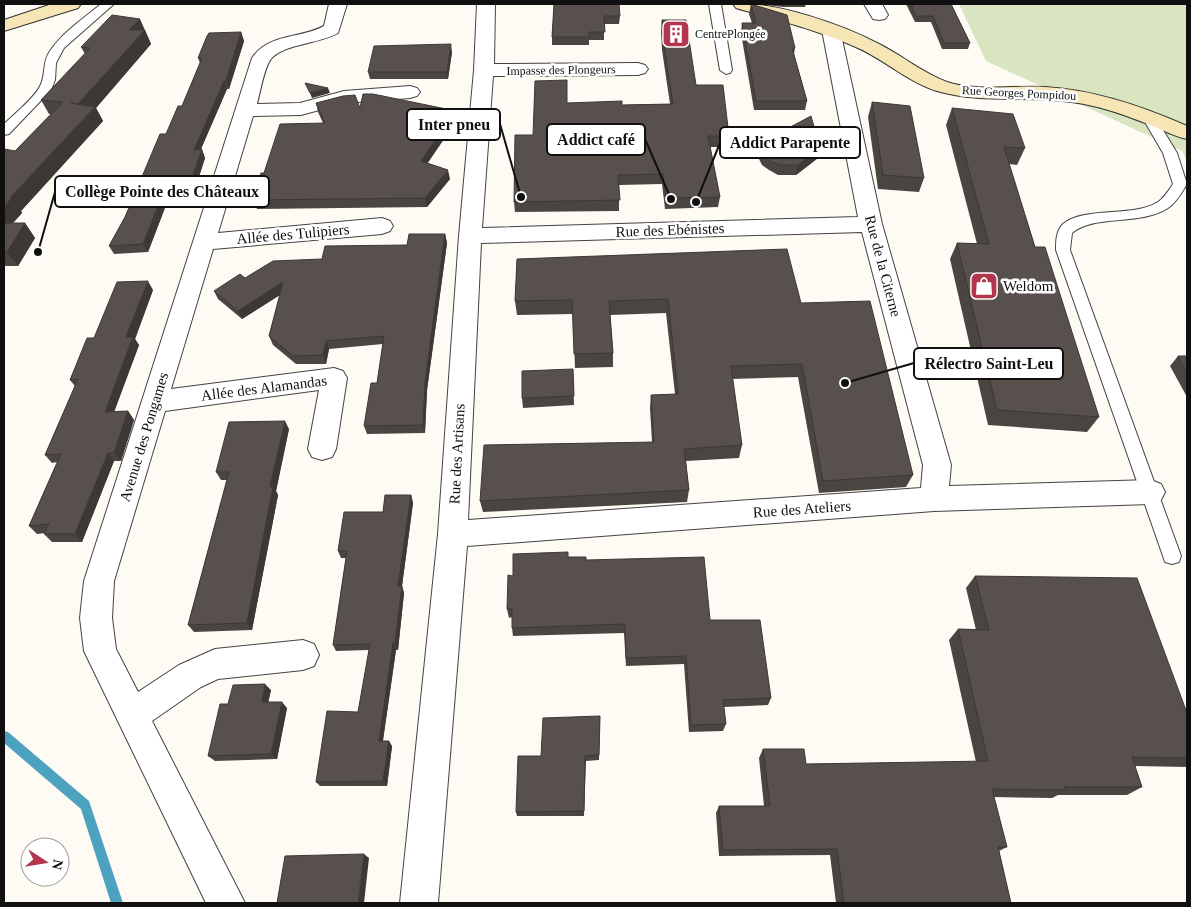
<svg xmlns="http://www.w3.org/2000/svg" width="1191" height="907" viewBox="0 0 1191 907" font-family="'Times New Roman',serif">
<rect width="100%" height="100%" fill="#fefaf4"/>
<path fill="#d9e5c0" d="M959 4H1187V161L1182 151 986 61Z"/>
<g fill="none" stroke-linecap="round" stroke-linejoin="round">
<path fill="#4ca2bf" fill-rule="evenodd" d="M4 731 8 732 89 801 123 903H111L81 809 4 743Z"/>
<defs>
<path id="lane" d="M101 4H114L64 48 56 63 55 80 51 90 9 134 4 135V124C13 115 37 96 41 84 46 73 42 62 50 51 63 32 84 18 101 4Z
M709 4H721L732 70 730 73 726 74 720 70Z
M1147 111 1152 112 1177 153 1187 184C1182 192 1176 203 1168 208 1141 226 1094 214 1072 233L1070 250 1181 556 1179 562 1172 564 1165 562 1163 556 1056 250C1056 241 1056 231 1063 224 1085 206 1132 218 1158 202 1164 198 1169 190 1173 184L1163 153 1141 115Z"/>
<path id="street" d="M329 4H347L338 33C319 44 283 44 271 59 264 68 260 93 257 104L300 103 344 91 410 86 417 88 420 92 417 96 410 98 345 103 301 115 253 116 218 233 382 218 390 221 393 226 390 231 382 234 213 249 171 389 334 368 343 371 347 378 336 449 332 457 322 460 312 457 308 449 319 390 165 411 114 581 112 618 116 649 138 692 179 665 215 649 303 640 314 644 319 655 314 666 303 670 218 679 201 687 152 721 245 903H206L84 651 80 618 84 581 252 58C269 33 300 39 324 26Z
M477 4H495L494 64 638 63 645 65 648 69 645 73 638 75 493 76 482 228 858 217 822 30 825 26 831 25 837 26 840 30 882 224 951 465 949 486 1151 480 1161 484 1165 492 1161 500 1151 504 934 511 467 546 438 903H400L438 534 459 236 474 70ZM862 232 923 465 921 488 468 520 481 243Z
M864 4H882L888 15 885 19 879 20 873 19Z"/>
<path id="secondary" d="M52 4H81L78 8 4 31V20Z
M733 4C775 1 844 25 881 45 904 57 923 73 947 82 978 92 1013 85 1045 87 1095 90 1142 106 1187 126V139C1173 136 1159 128 1145 123 1125 115 1105 108 1084 104 1035 94 985 105 937 91 908 82 885 60 858 48 819 30 777 20 736 8Z"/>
</defs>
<use href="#lane" stroke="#434343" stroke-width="2"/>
<use href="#street" stroke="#434343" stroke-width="2"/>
<use href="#secondary" stroke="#323232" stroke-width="2"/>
<use href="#lane" fill="#fff" fill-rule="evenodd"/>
<use href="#street" fill="#fff" fill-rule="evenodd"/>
<use href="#secondary" fill="#f6e6b6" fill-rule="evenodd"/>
</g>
<path fill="#4b4542" d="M554 4 620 16 619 24H604V40H589V45H552V37Z
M751 4 795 48 794 54 807 101 805 110H754L741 33 742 23H752L749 14Z
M757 4H806L805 7H783Z
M906 4H951L970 43 968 49H942L931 22H915Z
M662 20 696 85 729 136 728 147H710L720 197 718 207 665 209 662 184 619 185V211L515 212 514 202 533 135 567 103 622 105 670 104 662 50 661 31Z
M144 30H145L151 44 96 108 103 121 21 211 22 213 13 223H25L35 238 18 266H4V149L15 151 51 114H49L41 100 85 54 81 47Z
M241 32 244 41 229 89H227L201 149 205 158 196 186 173 187 148 252 114 254 109 246 125 217 166 134 182 106 200 63 198 58Z
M452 52 448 79H370L368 72Z
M872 102 924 178 919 192 878 189 868 117Z
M316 103 457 120 427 163 450 179 427 207 257 209 254 200 264 173 323 123 318 112Z
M952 108 1025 148 1017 165 1009 164 1035 247 1099 417 1087 432 988 425 950 259 957 243 977 244 946 125Z
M760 148H820L818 158 796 175H778L769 170 762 165 758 157Z
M445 234 447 243 427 390 425 433 367 434 364 426 377 383 383 344 329 349 326 364H296L273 345 269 336 280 295 242 319 218 299 214 291 245 278 322 259 407 245Z
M517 259 801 303 913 475 906 487 819 493 798 377 732 379 742 445 739 458 686 461 689 490 687 502 483 512 480 501 652 442 650 408 651 395 675 394 666 313 610 315 613 353V367L575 368 573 314 517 315 515 301Z
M153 290 135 339 139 345 114 412 128 411 134 420 121 461H114L82 542H52L44 534 45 533 37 534 29 526 57 462 52 463 45 455 75 386 70 380 94 338Z
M1178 356H1187V397L1170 366Z
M573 369 574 405 523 408 522 398Z
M289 429 276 491 278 495 252 630 194 632 188 625 227 480H221L216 472Z
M411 495 413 503 402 586 404 593 398 650H396L383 741 392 746 387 786H320L316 782 358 712 369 650 336 651 333 645 346 558H341L338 551 383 512Z
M569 557 586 560 710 620 771 698 768 705 724 707 726 724 723 731 689 732 684 664 626 666 624 633 513 636 512 628V617L509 618 507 609 513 576Z
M975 576 1187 713V767L1135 766 1142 787 1127 795H1058L1052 798 994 797 1007 847 999 851 1011 903H836L830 855 719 856 716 813 719 806H764L759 758 763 749 806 764 976 762 949 640 958 629 976 630 966 588Z
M271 690 268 702 287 708 277 759 215 761 208 756 228 704Z
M600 716 599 760 586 761 584 816H517L516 812 541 756Z"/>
<path fill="#3d3836" d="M140 19 151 44 96 108 103 121 21 211 22 213 4 233V207L78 104 129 30Z
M241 32 244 41 229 89 226 81Z
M451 44 452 52 448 79 447 72Z
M224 81 227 89 197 158 194 150Z
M328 88 330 93 312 98 310 93Z
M456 111 457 120 423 170 421 161Z
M820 148 818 158 796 175 798 165Z
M202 149 205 158 196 186 192 178Z
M448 170 450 179 427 207 425 198Z
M169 179 173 187 148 252 143 244Z
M25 223 35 238 18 266 7 252Z
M445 234 447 243 427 390 425 433 423 425 425 382Z
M148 281 153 290 135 339 139 345 111 420 105 412 126 337Z
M283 282 286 291 242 319 238 311Z
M326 341 329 349 326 364 323 355Z
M128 411 134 420 121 461 114 453Z
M285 421 289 429 276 491 278 495 252 630 247 623 270 487Z
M108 453 114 461 82 542 75 534Z
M411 495 413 503 402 586 404 593 398 650 395 643 398 586Z
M393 643 396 650 382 746 379 741Z
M265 684 271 690 267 708 262 702Z
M282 702 287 708 277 759 271 754Z
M389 741 392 746 387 786 383 781Z
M364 854 369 858 364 903H358Z"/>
<path fill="#57504d" stroke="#3d3836" d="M554 4H619L620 16H604L605 32H589V37H552Z
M751 4 787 15 795 48H792L807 101H756L742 23H756Z
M911 4H951L970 43H944L933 16H916Z
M112 15 140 19 129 30H145L78 104 71 103 95 107 10 198H12L4 207V149L15 151 63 102 41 100 90 48 81 47Z
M662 20H686L696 85H723L729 136H708L720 197 666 198 663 174 618 175 620 200 514 202 515 135H533L535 81 567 80V103L622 101V105L673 104 663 40Z
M241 32 226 81H224L194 150 202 149 192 178 169 179 143 244 109 246 125 217 160 134H166L178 106H182L202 58H198L207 36 209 33Z
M451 44 447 72H368L374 46Z
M305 83 328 88 310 93Z
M363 94H373L456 111 421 161 448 170 425 198 254 200 261 173H264L280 124 325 123 316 103 343 96 355 95 360 108Z
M872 102 910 106 924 178 883 175Z
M952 108 1013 114 1025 148 1004 147 1035 247H1045L1099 417 997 410 957 243 989 244Z
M811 116 820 148 798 165H780L770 161 764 156 760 148 766 140Z
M4 223H25L7 252H4Z
M409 234H445L425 382 423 425 364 426 371 383H377L384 336 326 341 323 355 293 356 269 336 283 282 238 311 214 291 240 274 245 278 273 261 322 259 325 246 407 245Z
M787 249 801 303 870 301 913 475 823 481 802 364 731 366 742 445 684 449 689 490 480 501 484 445 654 442 651 395 678 394 668 299 609 301 613 353 574 354 572 300 515 301 517 259Z
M148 281 126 337H133L105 412 128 411 114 453H108L75 534H44L49 524 29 526 61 454 45 455 78 379 70 380 87 338H94L117 282Z
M1178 356H1187V374Z
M573 369 574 396 522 398V371Z
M285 421 270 487H273L247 623 188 625 229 472H216L229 422Z
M385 495H411L398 586H402L395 643H393L379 741H389L383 781 316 782 327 711 358 712 370 644 333 645 347 551H338L344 512H383Z
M568 552V557H586V560L704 557 710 620H760L771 698 723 700 726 724 691 725 686 656 626 658 625 624 512 628V609H507L508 575 513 576V554Z
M975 576 1137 578 1187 713V758L1132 757 1142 787H1064L1065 790 992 789 1007 847H998L1011 903H844L837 849 723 850 719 806H770L763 749H804L806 764 988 761 958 629 989 630Z
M265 684 262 702H282L271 754 208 756 220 704H228L233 685Z
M600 716 599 755 585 756 584 811 516 812 518 756H541L543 718Z
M364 854 358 903H277L285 856Z"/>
<defs>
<symbol id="building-square" viewBox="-11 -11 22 22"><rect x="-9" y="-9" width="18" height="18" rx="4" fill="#b1364e" stroke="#fff"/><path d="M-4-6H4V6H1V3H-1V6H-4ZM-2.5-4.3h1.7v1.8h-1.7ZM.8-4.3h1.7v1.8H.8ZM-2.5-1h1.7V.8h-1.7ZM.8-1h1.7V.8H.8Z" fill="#fff"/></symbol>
<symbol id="shop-square" viewBox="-11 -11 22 22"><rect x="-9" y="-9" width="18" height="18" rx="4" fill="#b1364e" stroke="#fff"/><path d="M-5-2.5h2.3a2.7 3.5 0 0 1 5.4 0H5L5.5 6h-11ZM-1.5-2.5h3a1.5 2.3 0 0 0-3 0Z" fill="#fff"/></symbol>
</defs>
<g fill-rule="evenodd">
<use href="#building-square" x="660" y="18" width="32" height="32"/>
<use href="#shop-square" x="968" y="270" width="32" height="32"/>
</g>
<g text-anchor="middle" stroke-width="5" stroke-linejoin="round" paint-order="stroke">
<g font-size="12" fill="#101010" stroke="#fff" text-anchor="start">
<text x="695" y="38">CentrePlongée</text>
</g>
<g font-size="12" fill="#101010" stroke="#fff">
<text transform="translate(561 70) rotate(-1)" y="4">Impasse des Plongeurs</text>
<text transform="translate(1019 93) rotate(3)" y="4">Rue Georges Pompidou</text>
</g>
<g font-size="15" fill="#101010" stroke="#fff">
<text transform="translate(670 230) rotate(-2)" y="5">Rue des Ebénistes</text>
<text transform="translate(293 234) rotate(-5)" y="5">Allée des Tulipiers</text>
<text transform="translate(883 266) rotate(75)" y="5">Rue de la Citerne</text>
<text transform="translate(264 388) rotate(-7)" y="5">Allée des Alamandas</text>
<text transform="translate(144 437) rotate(-73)" y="5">Avenue des Pongames</text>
<text transform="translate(457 454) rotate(-87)" y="5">Rue des Artisans</text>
<text transform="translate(802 509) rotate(-4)" y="5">Rue des Ateliers</text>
</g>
<g font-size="15" fill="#101010" stroke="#fff" text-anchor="start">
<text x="1003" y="291">Weldom</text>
</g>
</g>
<path fill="none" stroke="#101010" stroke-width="2" d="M521 197L500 124M671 199L645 139M696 202L720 143M38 252L55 192M845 383L914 363"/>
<g fill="#101010" stroke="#fff" stroke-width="2">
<circle cx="521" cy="197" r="5"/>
<circle cx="671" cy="199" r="5"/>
<circle cx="696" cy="202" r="5"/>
<circle cx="38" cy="252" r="5"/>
<circle cx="845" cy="383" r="5"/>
</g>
<g fill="#fff" stroke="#101010" stroke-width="2">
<rect x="407" y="109" width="93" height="31" rx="5"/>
<rect x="547" y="124" width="98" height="31" rx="5"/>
<rect x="720" y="127" width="140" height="31" rx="5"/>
<rect x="55" y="176" width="214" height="31" rx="5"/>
<rect x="914" y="348" width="149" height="31" rx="5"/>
</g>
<g font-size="16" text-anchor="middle" font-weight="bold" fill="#101010">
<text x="454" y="130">Inter pneu</text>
<text x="596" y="145">Addict café</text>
<text x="790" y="148">Addict Parapente</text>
<text x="162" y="197">Collège Pointe des Châteaux</text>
<text x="989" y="369">Rélectro Saint-Leu</text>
</g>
<rect width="1191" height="907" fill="none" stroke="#101010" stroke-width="10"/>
<g transform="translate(45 862) rotate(102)"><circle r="24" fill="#ffffff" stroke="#9f9f9f"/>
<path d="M0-4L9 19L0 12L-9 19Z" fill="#b1364e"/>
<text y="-8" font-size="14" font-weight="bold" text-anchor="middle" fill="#101010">N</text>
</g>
</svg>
